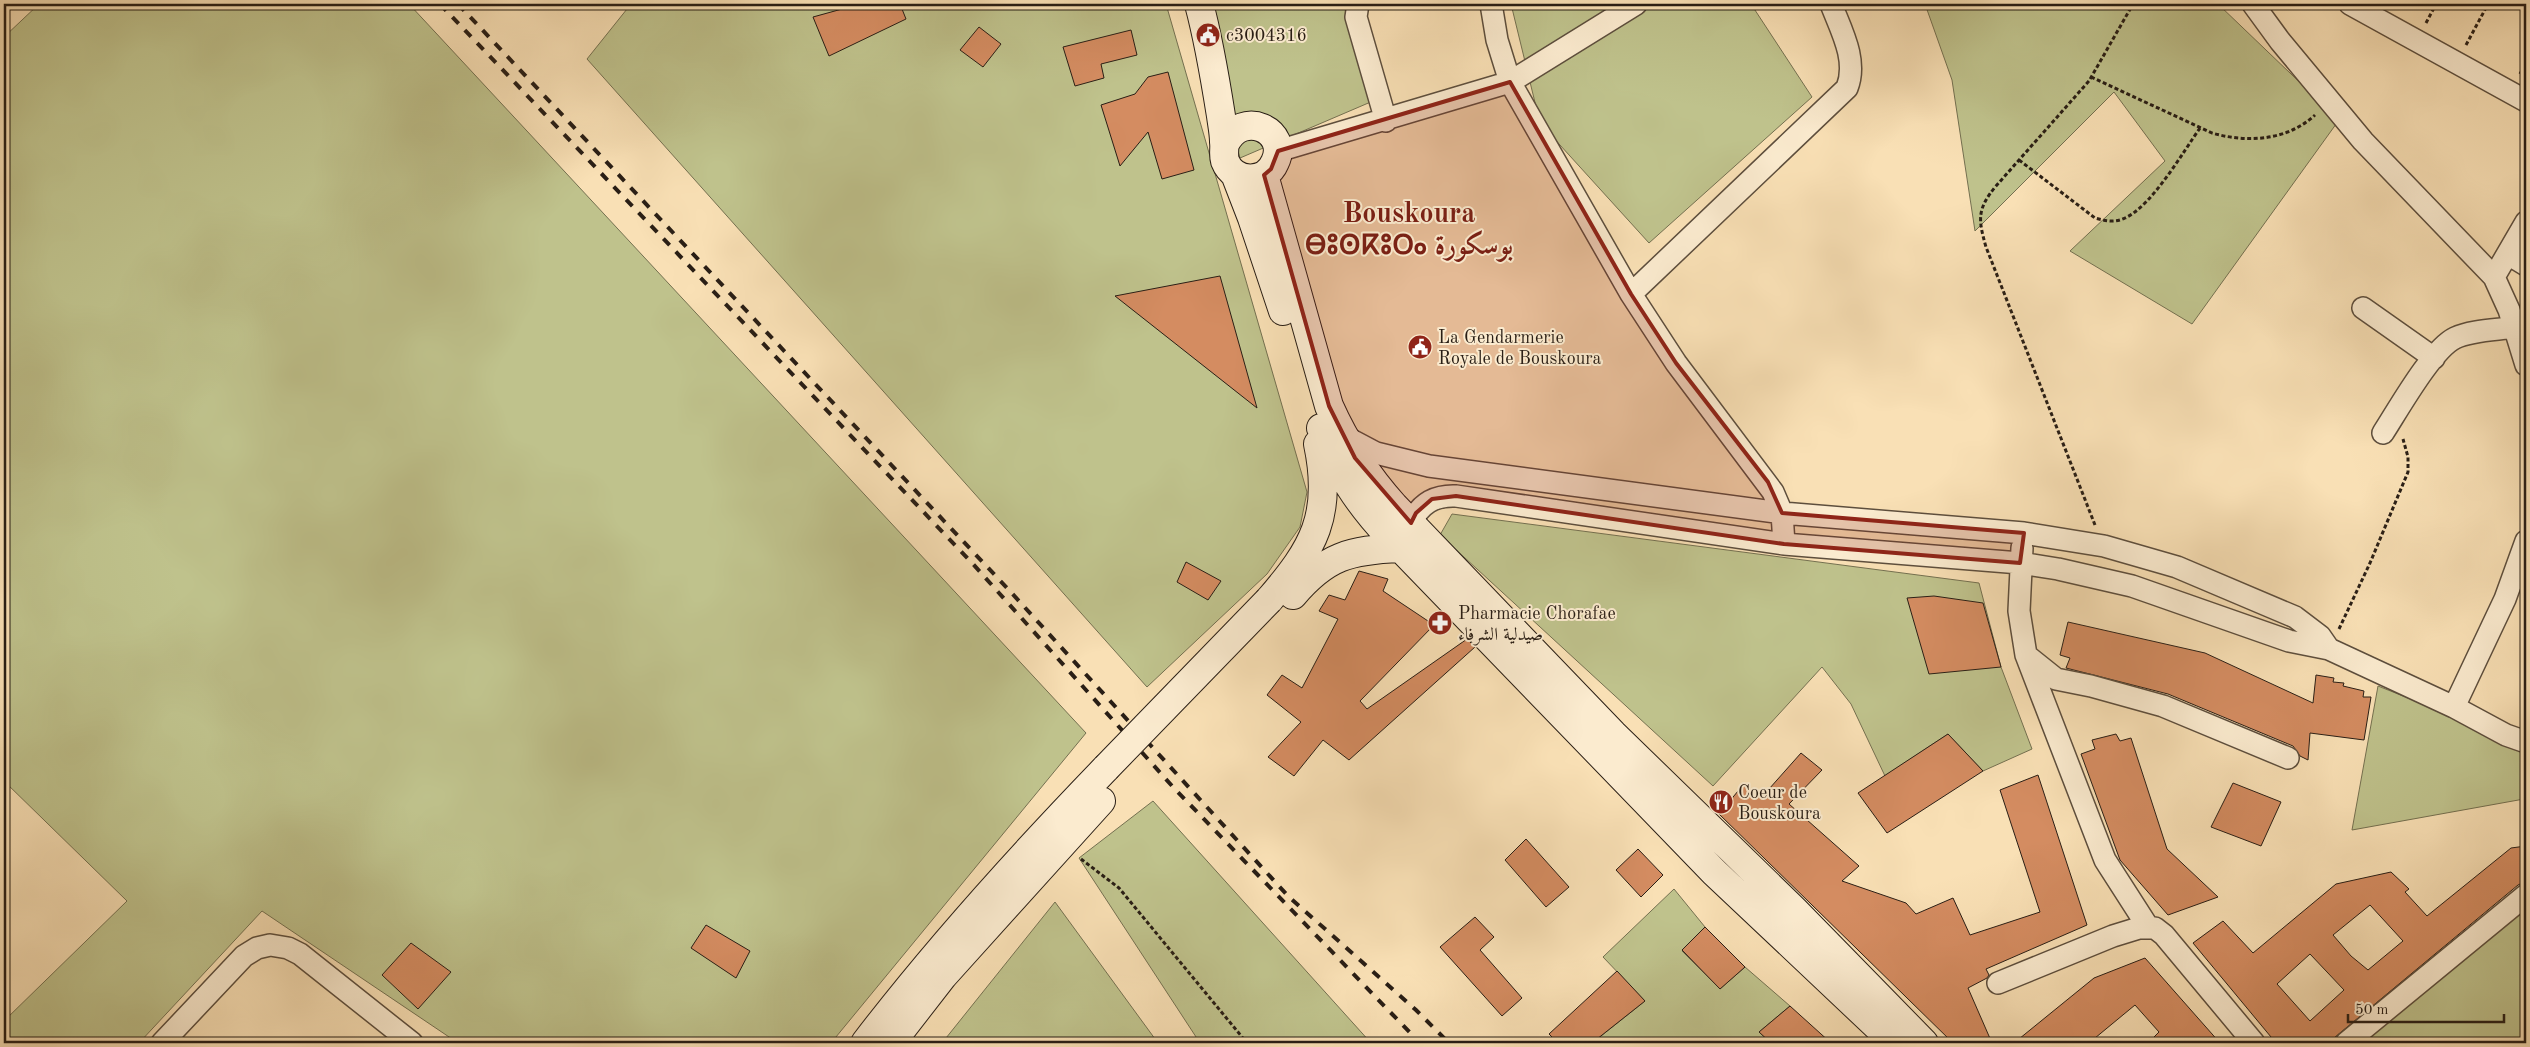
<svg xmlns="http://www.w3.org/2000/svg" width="2530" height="1047" viewBox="0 0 2530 1047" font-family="'Old Standard TT',Amiri,'Noto Sans Tifinagh',serif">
<rect width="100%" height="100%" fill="#f9e0b5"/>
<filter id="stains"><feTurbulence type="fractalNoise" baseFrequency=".004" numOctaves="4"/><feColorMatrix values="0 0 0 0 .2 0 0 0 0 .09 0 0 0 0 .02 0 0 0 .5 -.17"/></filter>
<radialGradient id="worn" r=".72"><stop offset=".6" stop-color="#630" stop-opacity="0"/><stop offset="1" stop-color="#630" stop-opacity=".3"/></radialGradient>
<path fill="#bfc28c" stroke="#747050" d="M39 4H409L1086 733 831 1043H458L262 911 139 1043H4V1021L127 901 4 781V37Z
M631 4H1166L1307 492 1300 527 1267 574 1147 687 587 59Z
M1195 4H1355L1380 98 1240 158Z
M1511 4H1751L1812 97 1649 243 1540 123Z
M1925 4H2218L2339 120 2192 324 2070 251 2165 161 2114 92 1975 231 1952 80Z
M1452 514 1979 583 2001 667 2032 749 1983 771 1948 734 1885 776 1851 704 1822 667 1713 786 1440 535Z
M2378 686 2526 745V819L2524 799 2352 830Z
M1153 801 1371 1043H1200L1079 858Z
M1674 889 1705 927 1682 951 1720 989 1745 967 1790 1006 1759 1032 1771 1043H1599L1596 1040 1645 1001 1603 957Z
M1055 902 1158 1043H942Z
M2526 910V1043H2346Z"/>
<path fill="#d48c61" stroke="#291e15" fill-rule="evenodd" d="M839 4H900L906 19 829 56 813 17 842 9Z
M979 27 1001 44 983 67 960 50Z
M1131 30 1137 55 1101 64 1104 78 1075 86 1063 47Z
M1168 72 1194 170 1162 179 1148 132 1120 166 1101 105 1135 94 1148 77Z
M1220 276 1257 408 1115 296Z
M1186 562 1221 581 1208 600 1177 582Z
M1359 571 1388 579 1383 591 1434 625 1360 701 1367 709 1467 639 1475 647 1349 760 1323 740 1294 776 1268 757 1301 722 1267 695 1282 675 1302 688 1338 619 1319 611 1329 595 1345 600Z
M1934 596 1983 603 2001 667 1929 674 1907 598Z
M2068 622 2205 653 2313 703 2316 675 2334 678 2333 682 2344 683 2343 686 2364 691 2363 697H2371L2364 740 2310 733 2308 760 2300 756 2293 746 2168 694 2066 668 2070 658 2060 655Z
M1948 734 1983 771 1887 833 1858 793Z
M2116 734 2120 741 2131 738 2167 849 2218 897 2168 915 2120 860 2081 754 2095 749 2092 740Z
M1801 753 1822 770 1789 804 1859 866 1842 881 1906 903 1916 914 1953 898 1970 935 2040 912 2000 790 2038 775 2087 925 1986 969 1989 975 1987 978 1968 988 1992 1043H1953L1719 814 1743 785 1761 798Z
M2233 783 2281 802 2261 846 2211 827Z
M1526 839 1569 887 1546 907 1505 860Z
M2526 846V881L2518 885 2328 1043H2276L2193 943 2223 921 2253 953 2336 884 2391 872 2409 889 2405 892 2427 916 2511 848ZM2370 905 2403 941 2368 970 2351 956 2333 935ZM2310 954 2344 990 2310 1021 2277 984Z
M1638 849 1663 875 1641 897 1616 870Z
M1475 917 1494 937 1480 950 1522 998 1502 1016 1440 947Z
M706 925 750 951 736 978 691 948Z
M1705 927 1745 967 1720 989 1682 950Z
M411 943 451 972 418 1009 382 975Z
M2145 958 2220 1043H2148L2159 1032 2135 1005 2089 1043H2014L2094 978Z
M1617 971 1645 1001 1592 1043H1558L1549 1034Z
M1790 1006 1831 1043H1771L1759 1032Z"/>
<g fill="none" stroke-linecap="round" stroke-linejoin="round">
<defs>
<path id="street" d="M1358 4 1356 17 1386 121
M1491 4 1497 40 1510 82 1631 294 1676 363 1773 492 1782 513 1784 544
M2253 4 2280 41 2363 141 2494 277 2509 310 2526 365
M2350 4 2526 101
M1278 151 1510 82 1636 4
M2508 254 2526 265
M2494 277 2526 222
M1631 294 1847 88C1858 60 1841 30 1831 4
M2363 308 2434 358
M2383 433C2398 410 2432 349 2455 338 2472 330 2497 330 2516 327
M1342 435 1376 453 1429 466 1782 513 2024 533 2104 546 2177 567 2295 617 2320 636 2329 649
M1411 523C1420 504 1434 495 1456 496L1784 544 2020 563 2058 569 2132 586 2289 641 2329 649 2454 707 2506 735 2526 742
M2022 548 2019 611 2026 655 2105 860 2148 927
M2026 655 2056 679 2091 686 2163 706 2288 758
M2454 707 2505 599 2526 541
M1998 983 2113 936 2139 928H2155L2164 935 2254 1043
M162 1043 244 956 257 948 270 945 288 948 300 954 412 1043
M2346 1043 2526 895"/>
<path id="secondary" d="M1199 4C1209 41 1215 78 1221 116 1222 124 1224 133 1224 142 1225 149 1223 154 1225 161 1234 184 1266 184 1275 162 1290 131 1242 108 1225 144
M1235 174 1252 218 1283 311
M1264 175 1329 406C1346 444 1366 475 1394 506L1613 734 1794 910 1924 1043
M1321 428C1338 472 1357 502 1389 536L1714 872 1895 1043
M1293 595C1326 556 1350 550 1400 548
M1269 600C1314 548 1333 515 1318 444
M865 1043C940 945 1020 857 1106 768
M891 1043 943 976 1101 801"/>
</defs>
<use href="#street" stroke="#5d4e3d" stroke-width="24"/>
<use href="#secondary" stroke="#291e15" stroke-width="30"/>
<path stroke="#291e15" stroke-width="3" stroke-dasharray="4 2.5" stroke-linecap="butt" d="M2426 23 2436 4
M2466 45 2488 4
M2520 74 2526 63
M2091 77 2212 133C2247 143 2287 141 2315 115
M2019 160 2095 218C2105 221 2115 223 2125 218 2152 206 2183 152 2200 128
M2095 525 1986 247C1978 219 1977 209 1996 186L2089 81 2133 4
M2339 629 2370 563 2408 472V457L2403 439
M1081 859 1119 888 1247 1043"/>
<use href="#street" stroke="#fbebcf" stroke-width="21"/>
<use href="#secondary" stroke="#fbebcf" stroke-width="28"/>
<path stroke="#291e15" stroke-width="4" stroke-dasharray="9 9" stroke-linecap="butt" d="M440 4 973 564 1173 787 1420 1043
M458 4 1008 589 1288 896 1416 1010 1449 1043"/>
<defs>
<path id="secondary-bridge" d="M1106 768 1269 600"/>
</defs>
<use href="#secondary-bridge" stroke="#291e15" stroke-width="30" stroke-linecap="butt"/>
<use href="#secondary-bridge" stroke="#fbebcf" stroke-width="28"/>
</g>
<path fill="#8f2418" fill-opacity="0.2" stroke="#8f2418" stroke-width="4" stroke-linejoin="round" d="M1510 82 1631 294 1676 363 1768 482 1782 513 2024 533 2020 563 1784 544 1456 496 1432 499 1416 513 1411 523 1355 458 1329 406 1264 175 1271 169 1278 151Z"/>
<defs>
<symbol id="civic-disc" viewBox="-11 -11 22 22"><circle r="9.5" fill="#8f2418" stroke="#fbebcf"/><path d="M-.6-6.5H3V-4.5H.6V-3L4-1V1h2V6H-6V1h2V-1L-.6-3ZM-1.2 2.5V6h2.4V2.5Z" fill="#fff"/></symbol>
<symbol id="pharmacy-disc" viewBox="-11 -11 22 22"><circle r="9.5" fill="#8f2418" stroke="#fbebcf"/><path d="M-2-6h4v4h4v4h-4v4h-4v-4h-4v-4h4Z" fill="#fff"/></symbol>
<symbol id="restaurant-disc" viewBox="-11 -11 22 22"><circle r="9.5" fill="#8f2418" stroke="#fbebcf"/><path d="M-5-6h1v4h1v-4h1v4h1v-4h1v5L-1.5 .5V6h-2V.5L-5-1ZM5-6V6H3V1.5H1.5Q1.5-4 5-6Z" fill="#fff"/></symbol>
</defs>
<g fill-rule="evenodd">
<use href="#civic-disc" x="1194" y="21" width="28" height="28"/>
<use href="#civic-disc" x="1406" y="333" width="28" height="28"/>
<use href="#pharmacy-disc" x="1426" y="609" width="28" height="28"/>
<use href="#restaurant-disc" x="1707" y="788" width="28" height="28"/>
</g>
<g text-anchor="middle" stroke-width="4" stroke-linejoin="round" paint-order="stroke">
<g font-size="18" fill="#291e15" stroke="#fbebcf" text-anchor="start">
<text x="1226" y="41">c3004316</text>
<text x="1438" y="343">La Gendarmerie<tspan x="1438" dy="21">Royale de Bouskoura</tspan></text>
<text x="1458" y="619">Pharmacie Chorafae<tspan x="1458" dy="21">صيدلية الشرفاء</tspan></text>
<text x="1738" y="798">Coeur de<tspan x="1738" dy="21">Bouskoura</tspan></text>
</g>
<g font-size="28" font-weight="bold" fill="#7a1f14" stroke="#fbebcf">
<text x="1409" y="222">Bouskoura<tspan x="1409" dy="32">ⴱⵓⵙⴽⵓⵔⴰ بوسكورة</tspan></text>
</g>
</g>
<rect width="2530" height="1047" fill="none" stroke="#f9e0b5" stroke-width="20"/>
<rect x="5" y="5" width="2520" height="1037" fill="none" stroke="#291e15" stroke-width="2.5"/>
<rect x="10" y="10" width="2510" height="1027" fill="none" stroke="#291e15"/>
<path d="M2348 1014v8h156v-8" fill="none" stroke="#291e15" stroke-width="2.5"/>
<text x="2355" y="1014" font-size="15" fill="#291e15" stroke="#fbebcf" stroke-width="4" paint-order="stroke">50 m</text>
<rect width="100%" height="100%" filter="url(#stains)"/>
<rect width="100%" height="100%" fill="url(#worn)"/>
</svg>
